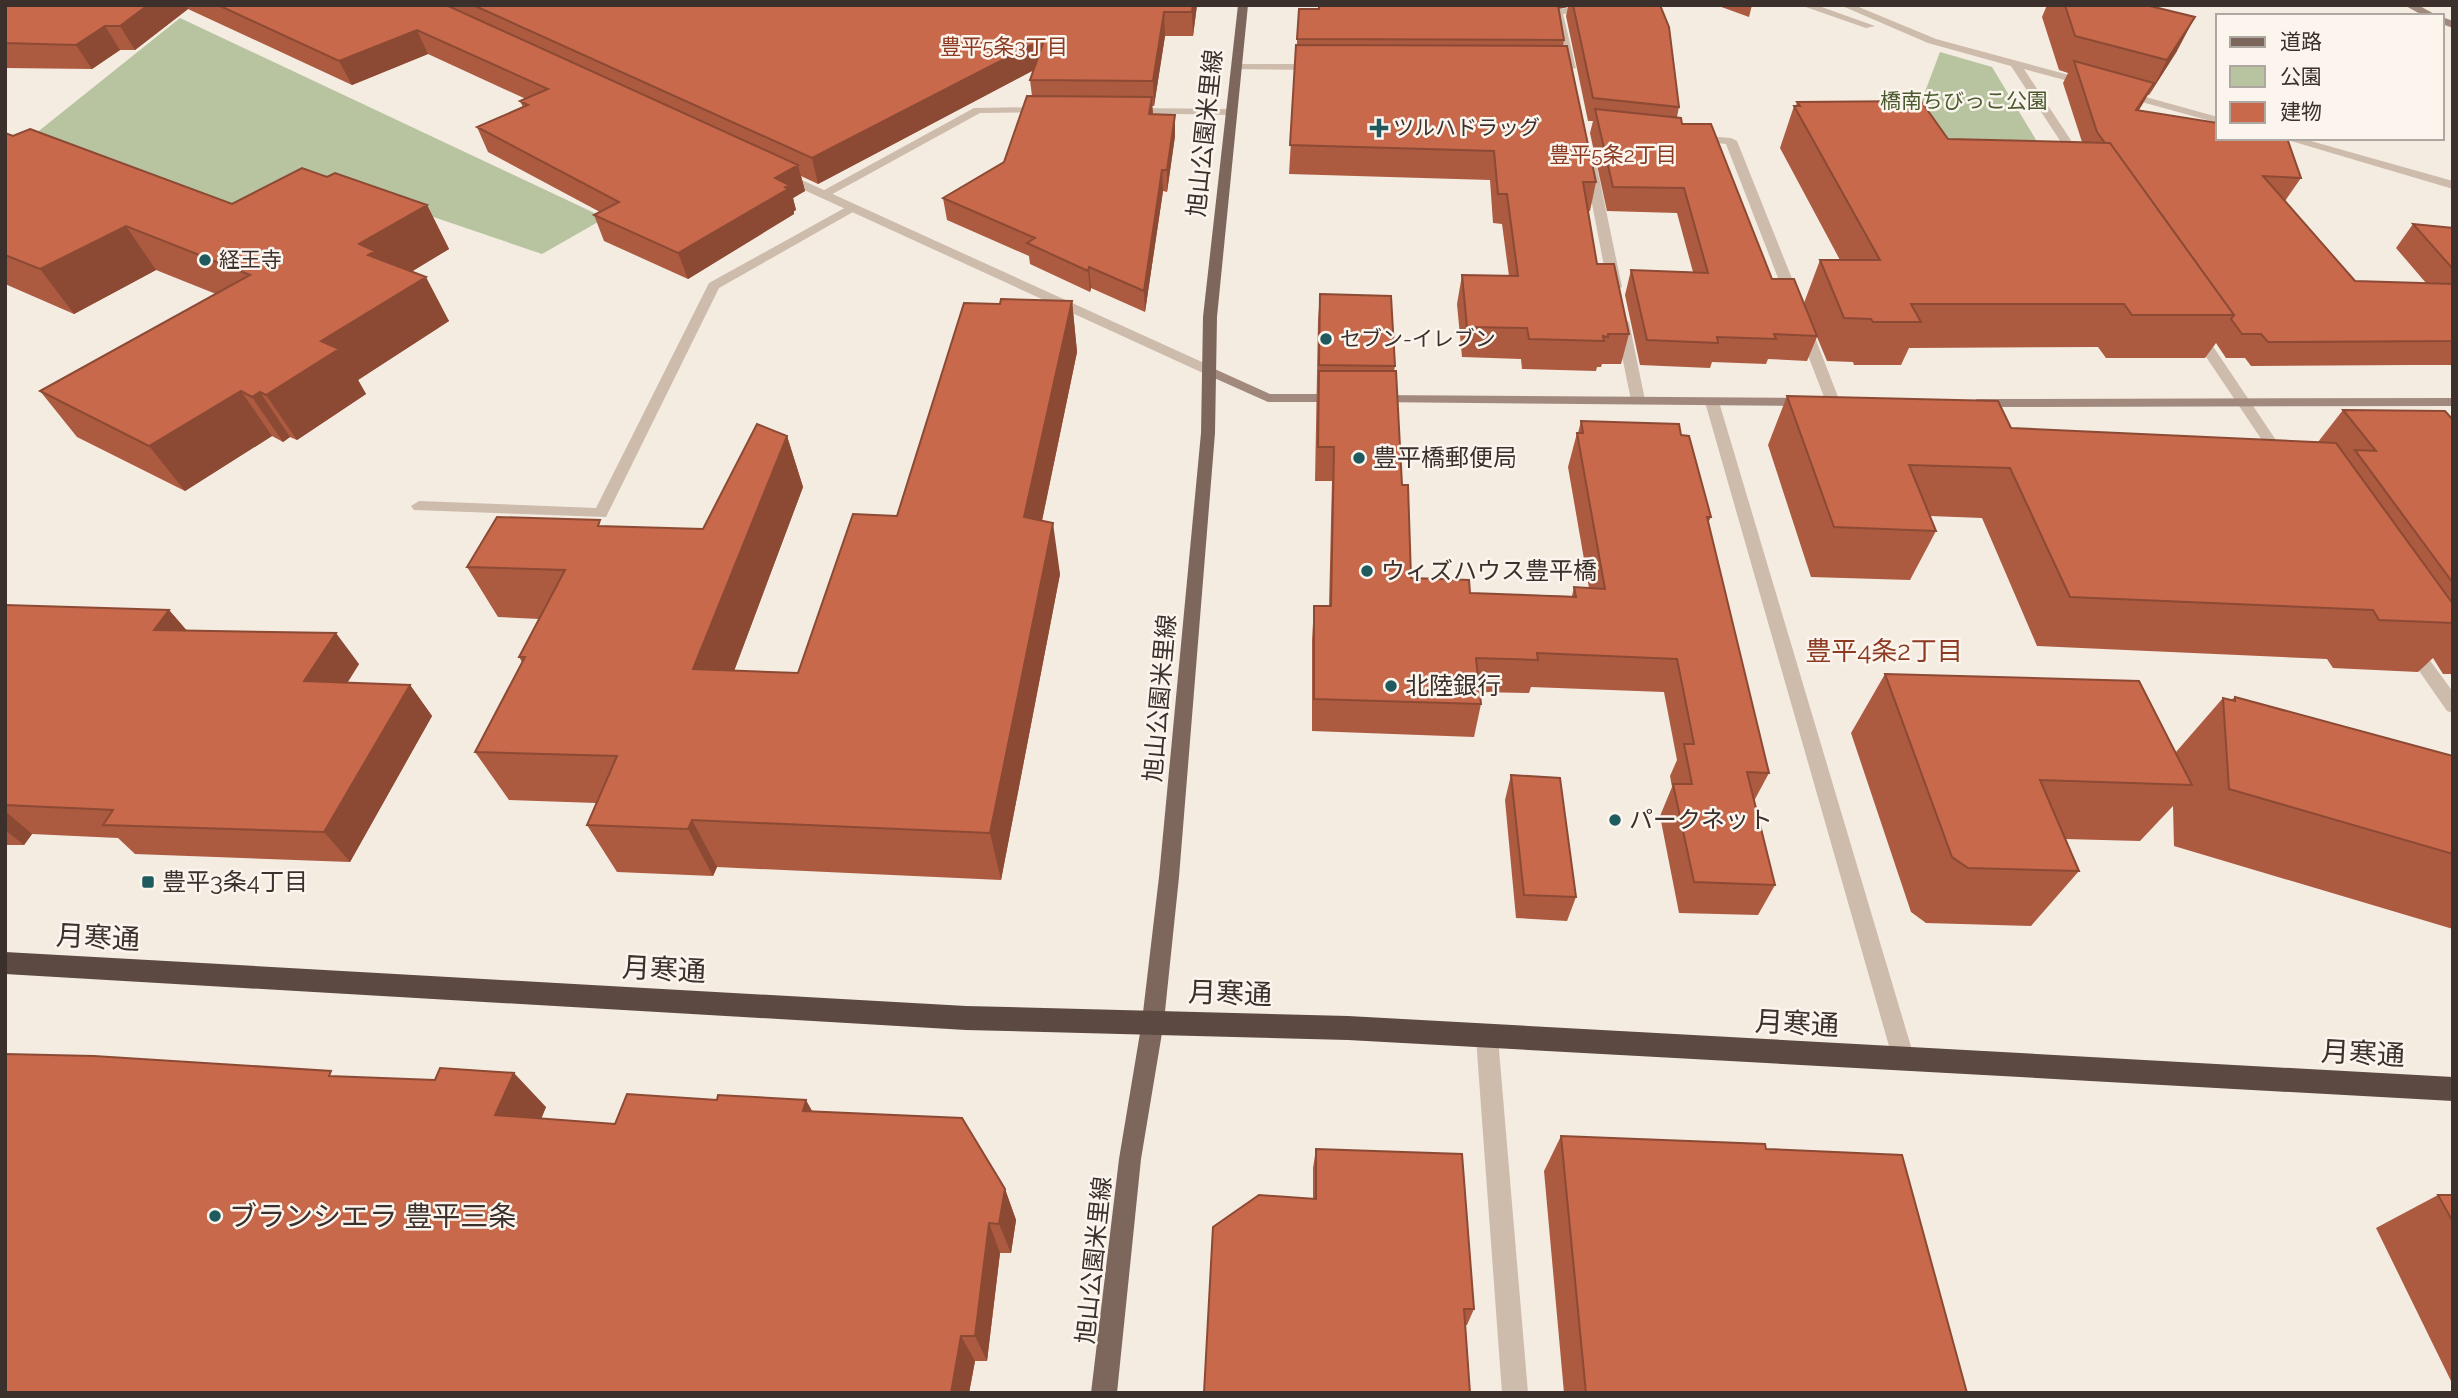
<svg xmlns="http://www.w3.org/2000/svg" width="2458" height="1398" viewBox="0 0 2458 1398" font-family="Raleway,'Noto Sans JP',sans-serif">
<rect width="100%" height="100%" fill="#f4ebe1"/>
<path fill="#b8c4a0" d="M180 18 605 218 542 254 351 189 234 234 5 158Z
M1940 52 1992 67 2044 153 1908 137Z"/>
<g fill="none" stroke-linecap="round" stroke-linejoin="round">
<path fill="#cdbbac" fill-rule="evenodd" d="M1043 107 1047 108V112L980 113 827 197 817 194 974 108Z
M1131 108 1232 109 1238 112 1232 115 1127 113 1125 111Z
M850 205 860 208 719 288 606 517 414 510 411 506 419 501 596 508 709 283Z"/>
<path fill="#cdbbac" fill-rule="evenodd" d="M1596 5H1634L1563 14 1576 68 1567 70 1552 12 1557 9Z
M1800 5H1816L1875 26 1866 28Z
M1840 5H1854L1936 39 2091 81V85L2087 86 2024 69 2084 160 2074 162 2011 66 1928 43Z
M1237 64H1319L1324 67 1319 70 1233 69V65Z
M2124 91 2218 117V123L2120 96 2119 94Z
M1693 135 1731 138 1737 141 1801 301 1799 304 1794 305 1787 301 1726 144 1689 140 1687 138Z
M2281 138H2300L2453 181V189Z
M1591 163 1597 167 1622 287 1615 291 1608 287 1585 167Z
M782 171 1213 367 1215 370 1213 373H1203L778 178 776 175Z
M1622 318 1629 322 1645 400 1638 404 1631 400 1615 322Z
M1804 323 1811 327 1840 402 1838 405H1828L1826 402 1797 327Z
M2197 329 2202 330 2286 455V461H2276L2190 333Z
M1712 398 1719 402 1915 1060 1912 1067 1904 1070 1896 1067 1893 1060 1705 402Z
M2412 642 2418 644 2453 692V713L2447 711 2406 652 2404 648Z
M1487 1028 1494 1031 1498 1038 1528 1393H1502L1476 1038 1480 1031Z"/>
<path fill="#a18a7d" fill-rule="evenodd" d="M2404 5H2418L2438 16H2424Z
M2442 17 2453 21V28L2442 24Z
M1208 366 1270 394H1340L1347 398 1340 402H1268L1203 373V367Z
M1375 395 1809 398 1816 402 1809 406 1370 402V396Z
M2453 398V406L1977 407 1970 403 1977 399Z"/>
<path fill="#7d675c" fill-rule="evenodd" d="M1238 5H1248L1217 317 1215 433 1179 877 1164 1021 1141 1159 1117 1393H1091L1119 1159 1142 1021 1159 877 1201 433 1203 317Z"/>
<path fill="#5c4a42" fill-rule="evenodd" d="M5 952 966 1006 1348 1016 2453 1077V1101L1348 1040 966 1030 5 974Z"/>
</g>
<path fill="#ac5a40" d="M5 5H1197L1193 36H1165L1154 106H1152L1153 114 1175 115V136L1167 192 1163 191 1145 312 1091 288 1090 292 1030 264 1029 256 947 220 943 198 1004 162 1032 96 1030 80 1034 70 818 184 801 176 805 191 793 198 796 210 794 211V214L688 279 604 241 594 215 600 212 488 152 477 127 523 107 520 101 526 99 428 54 352 85 188 9 135 50H120L92 69 5 68Z
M1319 5H1660L1679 107 1677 117 1682 124 1772 279 1804 303 1820 260H1840L1780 148 1794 106H1796L1797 102 1948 139 2082 142 2063 83 2068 73 2059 70 2042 17 2047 5H2146L2177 51 2149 95H2148L2138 111 2301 178 2285 201 2355 281 2426 283 2396 248 2413 224 2453 228V365H2409L2251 366 2245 358H2226L2216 343 2205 358H2106L2098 347 1909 348 1901 365H1854L1853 362 1827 361 1817 337 1807 361 1768 359 1766 364 1712 362 1710 368 1640 365 1625 295 1631 270 1693 272 1677 213 1607 211 1590 133 1593 121H1588L1566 16 1568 7 1558 9 1564 40 1563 46 1596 182 1590 211H1588L1597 264 1629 334 1621 364H1602L1601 367H1597L1596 371 1522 369 1521 359 1462 357 1457 304 1462 275 1509 276 1502 224 1493 223 1490 180 1289 174 1299 9H1319Z
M1716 5H1752L1749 17Z
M5 133 232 204 327 177 427 205 449 249 412 271 449 321 358 380 366 394 297 440 290 437 283 442 272 436 185 491 77 437 40 391 216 294 156 270 74 314 5 284Z
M1320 294 1395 366 1394 371 1402 485 1411 578 1470 593 1572 596 1574 587 1589 588 1568 467 1577 433H1578L1581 421 1681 435 1711 517 1708 523 1769 773 1754 801 1775 885 1758 915 1679 913 1660 816 1672 787 1670 776 1677 760 1664 692 1531 687 1529 693 1480 692 1481 704 1474 737 1312 731V640L1314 606H1329L1332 481H1315L1318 320Z
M1072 301 1077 352 1042 521 1060 574 1001 880 717 867 713 876 617 872 587 825 596 803 509 800 475 752 522 662 519 657 539 619 498 617 467 567 603 526 703 529 787 436 803 487 734 671 798 673 897 516 1000 304Z
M1787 396 2011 428 2318 442 2343 410 2453 420V674H2443L2433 658 2418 672 2333 668 2327 659 2037 646 1982 518 1930 516 1936 531 1910 580 1811 577 1768 445Z
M5 605 169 610 186 630 359 664 347 683 410 685 432 716 350 862 135 854 118 838 32 834 24 845H5Z
M1885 674 2176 752 2223 698 2231 700 2235 697 2453 756V929L2174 846 2173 806 2140 841 2065 839 2079 871 2031 926 1926 923 1911 912 1851 733Z
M1511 775 1576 897 1567 921 1516 918 1505 800Z
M337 1077 546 1107 541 1119 615 1124 812 1111 1005 1189 1016 1220 1011 1253H1000L987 1361H975L969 1393H5Z
M1561 1136 1766 1149 1967 1393H1564L1544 1171Z
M1316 1149 1474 1309 1467 1325H1465L1313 1198V1168Z
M2438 1195H2453V1385L2376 1228Z"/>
<path fill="#8c4a34" d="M148 5H186L188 9 135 50 120 26Z
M1193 5H1197L1193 36 1192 12Z
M1551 5H1568V7L1551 10Z
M1164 12 1165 36 1154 106 1153 81Z
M2195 17 2177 51 2149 95 2167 60Z
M105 26 120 50 92 69 76 45Z
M417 30 428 54 352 85 339 61Z
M1045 38 1047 63 818 184 812 158Z
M2154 83 2142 105 2124 133 2136 110Z
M1152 97 1153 117 1149 114Z
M1175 115V136L1167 192V170Z
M798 165 805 191 793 198 796 210 794 211V214L688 279 678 253 775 178Z
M1162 170 1163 191 1145 312 1144 291Z
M427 205 449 249 393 283 426 277 449 321 358 380 366 394 297 440 266 395 321 341 359 244Z
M126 226 156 270 74 314 40 269Z
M1089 267 1091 288 1090 292 1088 271Z
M1072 301 1077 352 1032 568 1024 517Z
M241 391 272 436 185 491 149 446Z
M260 392 290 437 283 442 252 397Z
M787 436 803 487 716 719 693 669Z
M1053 523 1060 574 1001 880 990 833Z
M169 610 196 641 154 630Z
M336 633 359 664 329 712 304 681Z
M410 685 432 716 350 862 324 832Z
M5 811 32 834 24 845 5 830Z
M692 820 717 867 713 876 688 829Z
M514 1073 546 1107 529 1148 495 1115Z
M806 1100 825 1134 803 1111Z
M1005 1189 1016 1220 1011 1253 999 1224Z
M989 1223 1000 1253 987 1361 975 1336Z
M961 1336 975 1361 969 1393H951Z"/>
<path fill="#c8694b" stroke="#8c4a34" stroke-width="2" d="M5 5H148L120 26H105L76 45 5 43Z
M218 5H446L798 165 775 178 789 185 785 187 788 189 678 253 594 215 619 202 477 127 528 105 520 101 548 89 417 30 339 61Z
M473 5H1193L1192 12H1164L1153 81 1030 80 1045 38 812 158Z
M1319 5H1558L1564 40 1297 39 1299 9H1319Z
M1573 5H1660L1669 27 1679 107 1593 98Z
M2065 5H2146L2195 17 2167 60 2075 36Z
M1296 45 1567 46 1596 182H1583L1597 264H1614L1629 334H1608V337L1603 336 1604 341 1529 339 1527 328 1467 327 1462 275 1518 276 1507 194H1498L1494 151 1290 145Z
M2074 61 2154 83 2136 110 2218 123V138H2287L2301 178 2263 176 2355 281 2453 284V341L2268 342 2261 334H2242L2231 319 2234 315 2110 143H2105L2097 132Z
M1027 96 1152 97 1149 114 1175 115 1167 170H1162L1144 291 1089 267 1088 271 1027 243 1035 238 943 198 1004 162Z
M1921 101 1948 139 2110 143 2234 315H2132L2124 304H1911L1921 322H1873L1871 319 1844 318 1820 260H1880L1794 106H1800L1797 102Z
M1595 109 1681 118 1682 124H1711L1772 279H1794L1817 336 1774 334 1776 339 1717 337 1718 343 1647 340 1631 270 1708 273 1684 188 1613 187Z
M30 129 232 204 302 168 327 177 335 173 427 205 359 244 375 251 368 255 426 277 321 341 339 349 266 395 260 392 252 397 241 391 149 446 40 391 250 275 126 226 40 269 5 255V133L13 136Z
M2413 224 2453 228V269Z
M1320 294 1391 296 1395 366 1319 365Z
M1001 299 1072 301 1024 517 1053 523 990 833 692 820 688 829 587 825 617 756 475 752 525 657H519L565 570 467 567 497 517 600 520 598 526 703 529 757 424 787 436 693 669 798 673 853 514 897 516 964 303 1000 304Z
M1319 371H1396L1402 485H1408L1411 578 1469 580 1470 593 1576 597 1574 587 1605 589 1577 433H1583L1581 421 1679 424 1681 435 1689 436 1711 517H1707L1769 773 1747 772 1775 885 1694 882 1673 784H1692L1684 744H1694L1677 659 1537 653 1538 660 1476 658 1481 704 1314 699V606H1331L1334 447H1318Z
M1787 396 1998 401 2011 428 2336 443 2453 604V623L2379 620 2373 610 2070 597 2010 468 1909 465 1936 531 1834 527Z
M2343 410 2445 411 2453 420V583L2355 450 2376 451Z
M5 605 169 610 154 630 336 633 304 681 410 685 324 832 103 825 113 810 5 805Z
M1885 674 2139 681 2192 785 2040 780 2079 871 1968 868 1952 857Z
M2235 697 2453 756V854L2229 789 2223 698 2235 701Z
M1511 775 1560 778 1576 897 1524 895Z
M5 1054 94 1056 331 1071 329 1076 435 1080 440 1068 514 1073 495 1115 615 1124 627 1094 717 1100 718 1095 806 1100 803 1111 962 1118 1005 1189 999 1224 989 1223 975 1336H961L951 1393H5Z
M1561 1136 1765 1144 1766 1149 1902 1155 1967 1393H1586Z
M1316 1149 1462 1154 1474 1309H1464L1470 1393H1204L1213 1227 1259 1195 1316 1199Z
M2438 1195H2453V1222Z"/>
<g fill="#1f5a5e" stroke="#fbf5ee" stroke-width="2.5">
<path d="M1375.5 117.5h7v7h7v7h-7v7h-7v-7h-7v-7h7z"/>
<circle cx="205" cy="260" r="7"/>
<circle cx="1326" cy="339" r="7"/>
<circle cx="1359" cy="458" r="7"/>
<circle cx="1367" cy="571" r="7"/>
<circle cx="1391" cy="686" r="7"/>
<circle cx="1615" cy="820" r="7"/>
<rect x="141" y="875" width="14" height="14" rx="3.5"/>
<circle cx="215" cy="1216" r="7"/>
</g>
<g text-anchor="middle" stroke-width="5" stroke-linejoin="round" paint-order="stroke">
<g font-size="21" fill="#8c3b22" stroke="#fbf5ee">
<text x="1004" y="54">豊平5条3丁目</text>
<text x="1613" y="162">豊平5条2丁目</text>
</g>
<g font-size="21" fill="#4a5a2e" stroke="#fbf5ee">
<text x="1964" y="108">橋南ちびっこ公園</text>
</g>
<g font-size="21" fill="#3b302b" stroke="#fbf5ee" text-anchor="start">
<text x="1393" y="135">ツルハドラッグ</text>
<text x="219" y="267">経王寺</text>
<text x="1340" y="346">セブン-イレブン</text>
</g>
<g font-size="24" fill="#3b302b" stroke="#fbf5ee">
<text transform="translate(1205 133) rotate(-84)" y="8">旭山公園米里線</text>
<text transform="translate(1160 698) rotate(-85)" y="8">旭山公園米里線</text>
<text transform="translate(1094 1260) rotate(-84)" y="8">旭山公園米里線</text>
</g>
<g font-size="24" fill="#3b302b" stroke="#fbf5ee" text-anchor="start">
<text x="1373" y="466">豊平橋郵便局</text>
<text x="1381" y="579">ウィズハウス豊平橋</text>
<text x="1405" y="694">北陸銀行</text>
<text x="1629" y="828">パークネット</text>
<text x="162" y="890">豊平3条4丁目</text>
</g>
<g font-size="26" fill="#8c3b22" stroke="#fbf5ee">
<text x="1884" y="660">豊平4条2丁目</text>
</g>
<g font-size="28" fill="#3b302b" stroke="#fbf5ee">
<text transform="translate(98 937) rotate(3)" y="10">月寒通</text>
<text transform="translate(664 969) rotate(3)" y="10">月寒通</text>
<text transform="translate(1230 993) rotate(2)" y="10">月寒通</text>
<text transform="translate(1797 1023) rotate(3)" y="10">月寒通</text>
<text transform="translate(2363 1053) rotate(3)" y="10">月寒通</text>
</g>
<g font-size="28" fill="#3b302b" stroke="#fbf5ee" text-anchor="start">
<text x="229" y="1226">ブランシエラ 豊平三条</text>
</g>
</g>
<rect width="2458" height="1398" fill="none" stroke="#3b302b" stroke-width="14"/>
<rect x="2216" y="14" width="228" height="126" fill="#fbf5ee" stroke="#aea6a0" stroke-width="2"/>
<rect x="2230" y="37" width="35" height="10" fill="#7d675c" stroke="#aea6a0" stroke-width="2"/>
<text x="2280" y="49" font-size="21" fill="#3b302b">道路</text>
<rect x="2230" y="66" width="35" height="21" fill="#b8c4a0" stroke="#aea6a0" stroke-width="2"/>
<text x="2280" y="84" font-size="21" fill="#3b302b">公園</text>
<rect x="2230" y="102" width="35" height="21" fill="#c8694b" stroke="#aea6a0" stroke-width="2"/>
<text x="2280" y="119" font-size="21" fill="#3b302b">建物</text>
</svg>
